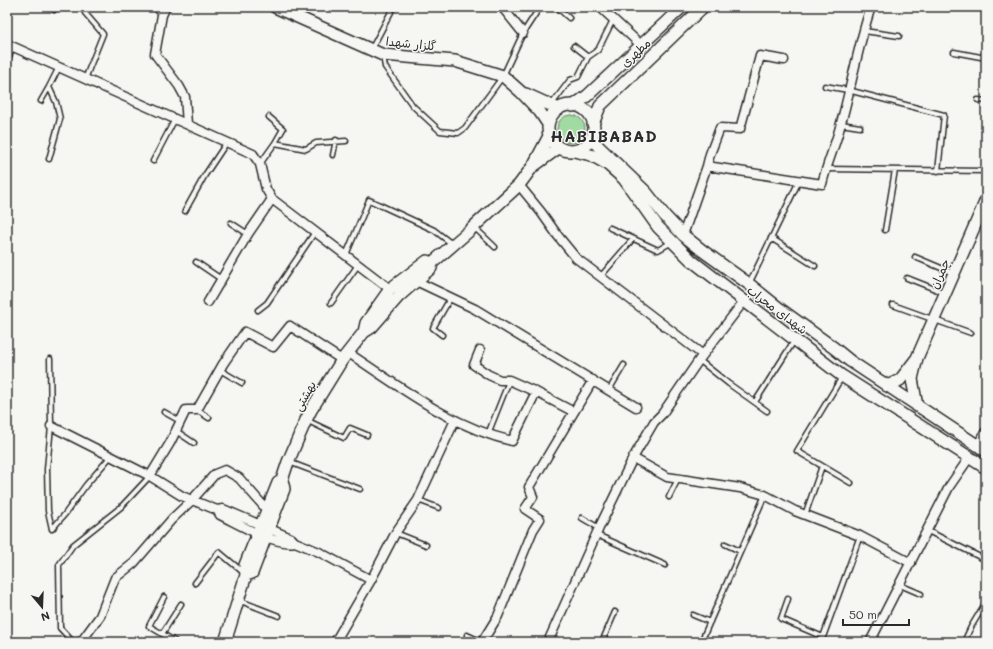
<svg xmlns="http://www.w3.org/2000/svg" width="993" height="649" viewBox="0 0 993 649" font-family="Mali,'Playpen Sans Arabic',sans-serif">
<rect width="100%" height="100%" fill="#f6f6f2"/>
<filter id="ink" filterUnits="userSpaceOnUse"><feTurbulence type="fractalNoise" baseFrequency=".025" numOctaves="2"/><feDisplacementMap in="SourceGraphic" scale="8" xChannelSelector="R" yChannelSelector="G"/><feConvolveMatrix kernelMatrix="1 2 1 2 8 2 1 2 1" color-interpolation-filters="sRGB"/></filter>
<g filter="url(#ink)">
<path fill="#a2dba1" stroke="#668366" d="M557 129a14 14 0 1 1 28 0a14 14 0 1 1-28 0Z"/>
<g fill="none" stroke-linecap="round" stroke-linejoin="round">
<defs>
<path id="lane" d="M84 7 85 13 103 34 85 79
M154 7 162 15
M557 7 569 18
M54 10 56 7
M864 31 899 36
M574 46 588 57
M372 48 392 10
M954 52 986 58
M383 56 385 67 413 106 440 131 458 133 465 128 503 76 523 33 540 7
M7 61 13 47
M825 86 848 90 944 115 938 171
M978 100 986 101
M41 101 49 87
M552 104 570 80 578 77 588 57 598 50 613 20
M269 117 283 129 275 143
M841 124 860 127
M333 155 336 140
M49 159 60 119 56 102 49 87 59 67
M153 161 175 119
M260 164 275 143 306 149 316 143 346 141
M826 169 986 171
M185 211 205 175 227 142
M231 223 248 234
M474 227 495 247
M610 228 658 250 672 242
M885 230 895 170
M771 238 815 266
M346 255 369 200 434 230 452 244
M915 257 953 273
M196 262 221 279
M601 276 632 240
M907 278 945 293
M749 284 799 181
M331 303 358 265
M893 305 971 333
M258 310 267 303 315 232
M442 335 433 328 451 297
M50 359 51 426 47 469 48 511 52 529
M699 360 729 384 767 411
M220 370 242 383
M842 377 797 451 851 483
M609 390 624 365
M755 402 794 341
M197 410 209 418
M164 412 180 421
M306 420 344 438 350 428 367 435
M176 431 194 443
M488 434 509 381
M289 462 360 489
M669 497 678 479
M418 500 439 508
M805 515 822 466
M582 518 599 528
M52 529 65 514 86 485 111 456
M928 531 986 560
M396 533 426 545
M597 535 665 565
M725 544 740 551
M195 583 219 552 244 573
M900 585 921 594
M164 597 149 626 176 642
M788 599 781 619 823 637 860 536
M238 600 279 616
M693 615 710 622
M162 634 181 604
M467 635 482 642
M73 642 60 628 59 565 73 545 121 507 150 476
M602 642 615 612
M701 642 765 495
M964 642 971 627 986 602"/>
<path id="street" d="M166 7 162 15 155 54 179 86 185 97 187 124
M502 7 523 33
M600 7 641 45
M7 44 253 154 260 164 266 189 272 199 390 289
M707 166 822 184C827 163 836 144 841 123 852 84 858 45 871 7
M519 185 541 212 558 236 576 258 703 355
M683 235 707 166 710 154 720 128 740 129 760 56 784 60
M416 281 475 309 636 407
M208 302 248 234 272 199
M480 350 474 365 489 375 500 380H509L536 392 574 412
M347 352C399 386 451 427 512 441L536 392
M51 426 150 476 182 496 217 510
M977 446 986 431
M633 458 667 477 740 488 765 495 795 511 860 536 911 563
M150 476 170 443 186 410H197L223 364 245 332 273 347 290 326 342 360
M295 542C275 546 239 524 220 515L217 510 223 509 291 538 295 542 319 552 371 580
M81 642 100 616 115 578 134 563 172 519 192 500 215 474 225 470 239 478 267 510
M335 642 371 580 396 532 418 500 455 420
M482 642 498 616 533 530 540 519 525 509 533 497 529 487 593 380
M548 642 599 528 633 458 654 422 662 414 699 360 744 301
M870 642 949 487 969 458"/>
<path id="secondary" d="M275 7 383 55 455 61 503 76 521 92 540 112 548 124
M526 94 559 109
M548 128a23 23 0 1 1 46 0a23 23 0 1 1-46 0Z
M573 106 587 96 682 7
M593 124 600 106 703 7
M591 138 599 147 646 192 665 216 683 235 703 251 749 284 780 309 834 348 850 361 986 451
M574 151 591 155 607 164 624 179 658 227 691 260 842 376 986 468
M535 165 558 148
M364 332 366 323 390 289 427 261 432 263
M917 358 986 200
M887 386 900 380 917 358 912 379 917 406
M246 575 252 573 284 489 282 480 288 462 306 420 311 410 342 360 364 332 372 327 399 296 431 268 432 263 469 231 519 185 533 166 549 136
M225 642 246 575 245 565 278 483 282 480"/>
</defs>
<use href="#lane" stroke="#2b2b2b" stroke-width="7"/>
<use href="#street" stroke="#2b2b2b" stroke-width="11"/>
<use href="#secondary" stroke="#2b2b2b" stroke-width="14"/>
<use href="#lane" stroke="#f6f6f2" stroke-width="4"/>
<use href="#street" stroke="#f6f6f2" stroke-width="8"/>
<use href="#secondary" stroke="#f6f6f2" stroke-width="11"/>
</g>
</g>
<g text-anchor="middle" stroke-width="3" stroke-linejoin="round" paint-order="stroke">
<g font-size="12" fill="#2b2b2b" stroke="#f6f6f2">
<text transform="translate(411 44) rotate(6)" y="4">گلزار شهدا</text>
<text transform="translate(636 53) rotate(-43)" y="4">مطهری</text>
<text transform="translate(940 274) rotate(-66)" y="4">چمران</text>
<text transform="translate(777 310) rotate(37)" y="4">شهدای محراب</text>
<text transform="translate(305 396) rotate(-60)" y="4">بهشتی</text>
</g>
<g font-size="16" font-weight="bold" letter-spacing="1" fill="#2b2b2b" stroke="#f6f6f2">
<text x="604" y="142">HABIBABAD</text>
</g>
</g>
<rect width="993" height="649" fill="none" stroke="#f6f6f2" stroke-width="24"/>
<rect x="12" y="12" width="969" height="625" fill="none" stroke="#2b2b2b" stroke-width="1.5" filter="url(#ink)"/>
<g transform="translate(42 607) rotate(161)" stroke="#f6f6f2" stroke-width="3" paint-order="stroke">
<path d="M0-3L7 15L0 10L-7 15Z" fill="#2b2b2b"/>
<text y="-6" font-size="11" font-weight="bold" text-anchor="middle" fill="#2b2b2b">N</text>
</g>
<path d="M843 619v6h66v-6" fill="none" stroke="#2b2b2b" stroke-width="2"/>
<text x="849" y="619" font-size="12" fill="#2b2b2b" stroke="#f6f6f2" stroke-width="3" paint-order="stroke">50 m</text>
</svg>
